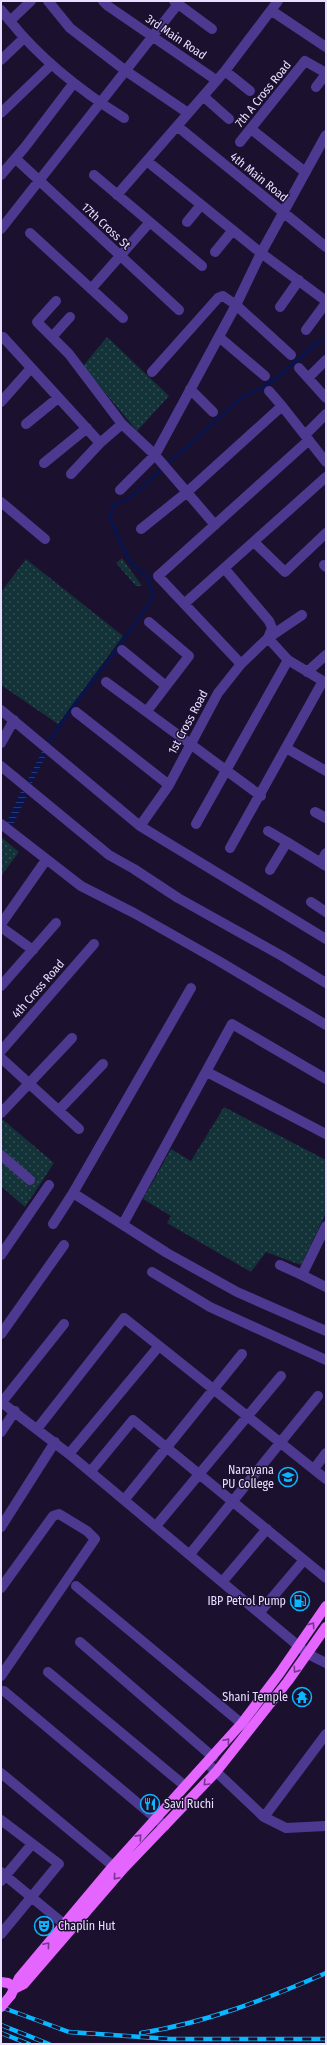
<svg xmlns="http://www.w3.org/2000/svg" width="327" height="2045" viewBox="0 0 327 2045" font-family="'Fira Sans Condensed',sans-serif">
<defs>
<pattern id="grass-dots" width="8" height="8" patternUnits="userSpaceOnUse"><rect width="8" height="8" fill="#133339"/><path d="M2 2h.1M6 6h.1" fill="none" stroke="#355057" stroke-width="1.8" stroke-linecap="round"/></pattern>
<pattern id="water-rules" width="6" height="5" patternUnits="userSpaceOnUse"><rect width="6" height="5" fill="#081450"/><path d="M0 2.5h6" fill="none" stroke="#2c366a"/></pattern>
</defs>
<rect width="100%" height="100%" fill="#1b102e"/>
<path fill="url(#grass-dots)" d="M107 337 169 396 137 431 83 366Z
M122 558 142 586H136L116 563Z
M26 559 123 636 58 724 1 685V592Z
M1 837 19 852 1 876Z
M224 1107 326 1160V1213L301 1265 266 1252 251 1272 167 1223 171 1216 143 1199 171 1149 191 1161Z
M1 1118 54 1163 25 1207 1 1186Z"/>
<path fill="url(#water-rules)" d="M43 750 47 753 31 785 28 779Z
M22 789 27 796 11 829 6 824Z"/>
<g fill="none" stroke-linecap="round" stroke-linejoin="round">
<path stroke="#081450" stroke-width="3" d="M47 745 69 712 118 648 153 597 149 579 129 560 110 519 113 505 131 497 240 399 263 387 279 376 319 341 326 340"/>
<path stroke="#4d3990" stroke-width="10" d="M48 1 70 28 126 71 188 113
M103 1 108 6 216 80
M174 1 212 29
M1 10 10 21 31 1
M272 11 326 47
M10 21C42 61 81 91 124 118
M1 60 24 38
M225 71 250 91
M316 87 326 74
M203 96 229 119
M1 113 51 65
M177 126 326 247
M251 129 305 172
M240 142 305 61 326 73
M16 159 179 310
M147 161 261 253 326 301
M1 175 25 147 73 84
M94 175 202 266
M117 195 225 71 278 1
M187 222 201 205
M1 229 178 4
M30 233 123 318
M215 252 233 230
M91 289 150 222
M56 301 37 322 69 354 122 424 155 455 215 525
M280 307 299 280
M306 330 326 303
M52 337 70 317
M219 337 265 376
M1 338 3 337 100 443 122 424
M299 368 326 398
M152 372 218 298 223 296 236 305 291 355
M308 378 326 360
M190 389 213 412
M269 391 282 406
M1 402 31 368
M26 424 58 398
M305 435 326 414
M44 463 87 428
M71 474 100 443
M120 490 155 455 236 305 261 253 326 135
M1 502 45 539
M141 529 186 493 282 406 326 462
M254 542 285 572 326 533
M324 565 326 567
M224 568 269 621 272 628 268 638
M184 604 326 477
M122 650 166 686
M241 664 158 576 309 440
M307 672 326 655
M106 682 261 796
M1 710 140 826 326 939
M147 711 189 656 149 622
M76 712 169 785
M1 743 14 720
M286 748 326 771
M1 766 109 855 134 869 178 898 282 956 326 983
M315 812 326 818
M1 824 81 886 134 913 217 960 326 1025
M196 824 288 660
M140 826 169 785 218 693 241 664 268 638 302 615
M268 831 287 842 270 870
M287 842 326 866
M230 848 323 681 288 660 268 638
M321 862 326 853
M311 902 326 912
M1 924 46 860
M1 927 33 950
M1 986 56 923
M1 1051 94 944
M1 1058 79 1129
M207 1072 326 1134
M59 1110 103 1064
M1 1113 72 1038
M1 1155 30 1180
M73 1193 167 1253 237 1292 326 1331
M53 1224 73 1193 191 988
M123 1224 232 1024 326 1079
M1 1255 49 1185
M280 1265 302 1275 326 1226
M152 1272 210 1307 326 1360
M302 1275 326 1287
M1 1334 64 1245
M1 1402 69 1454 308 1654 326 1663
M2 1402 64 1324
M37 1429 124 1318 326 1479
M1 1432 15 1411
M69 1454 159 1346
M314 1469 326 1453
M91 1471 133 1420 326 1578
M125 1499 242 1354
M156 1526 281 1376
M1 1527 55 1442
M190 1554 318 1396
M223 1581 267 1529
M76 1586 247 1728
M1 1588 53 1516 59 1514 87 1531 95 1539 1 1676
M260 1612 304 1560
M80 1642 213 1757
M48 1672 185 1786
M4 1691 165 1826
M207 1763 264 1817 286 1828 326 1826
M1 1773 113 1866
M264 1817 326 1734
M1 1820 59 1864
M1 1872 64 1924
M1 1881 32 1844
M1 1934 57 1866"/>
<path stroke="#e465ff" stroke-width="10" d="M1 1982 8 1983 16 1988
M16 1988 24 1984 124 1868 216 1772 288 1681 326 1627
M11 1995 19 1978 113 1866 242 1723 279 1674 326 1606"/>
<defs>
<path id="rail" d="M1 2007 69 2032 170 2039H326
M1 2025 49 2044
M1 2033 29 2044
M141 2033C205 2023 267 1999 326 1973"/>
</defs>
<use href="#rail" stroke="#0ab6ff" stroke-width="4.5"/>
<use href="#rail" stroke="#1b102e" stroke-width="3" stroke-dasharray="9" stroke-linecap="butt"/>
<path stroke="#e465ff" stroke-width="10" d="M1 2007 11 1995"/>
</g>
<defs><path id="oneway-chevron" d="M-2-3.5L2.5 0L-2 3.5" fill="none" stroke-width="1.6" stroke-linecap="round" stroke-linejoin="round"/></defs>
<g stroke="#75368c">
<use href="#oneway-chevron" transform="translate(312 1625) rotate(-55)"/>
<use href="#oneway-chevron" transform="translate(296 1670) rotate(125)"/>
<use href="#oneway-chevron" transform="translate(227 1741) rotate(-49)"/>
<use href="#oneway-chevron" transform="translate(206 1783) rotate(134)"/>
<use href="#oneway-chevron" transform="translate(139 1837) rotate(-48)"/>
<use href="#oneway-chevron" transform="translate(116 1877) rotate(131)"/>
<use href="#oneway-chevron" transform="translate(47 1945) rotate(-50)"/>
</g>
<defs>
<symbol id="school-ring" viewBox="-11 -11 22 22"><circle r="9.5" fill="#1b102e" stroke="#0ab6ff" stroke-width="1.5"/><path d="M0-5L7-2L0 1L-7-2ZM-4 1L0 2.5L4 1V4Q0 6-4 4Z" fill="#0ab6ff"/></symbol>
<symbol id="fuel-ring" viewBox="-11 -11 22 22"><circle r="9.5" fill="#1b102e" stroke="#0ab6ff" stroke-width="1.5"/><path d="M-5.5-6h7V0h2V4h1.3V-2.5L3-4.5l.8-.8L6-3V5H2.5V1h-1V6h-7ZM-4.2-4.7v3.2H.2V-4.7Z" fill="#0ab6ff"/></symbol>
<symbol id="temple-ring" viewBox="-11 -11 22 22"><circle r="9.5" fill="#1b102e" stroke="#0ab6ff" stroke-width="1.5"/><path d="M0-6L5-2H3V0L6.5 2.5H4V6H1.5V3h-3V6H-4V2.5H-6.5L-3 0V-2H-5Z" fill="#0ab6ff"/></symbol>
<symbol id="restaurant-ring" viewBox="-11 -11 22 22"><circle r="9.5" fill="#1b102e" stroke="#0ab6ff" stroke-width="1.5"/><path d="M-5-6h1v4h1v-4h1v4h1v-4h1v5L-1.5 .5V6h-2V.5L-5-1ZM5-6V6H3V1.5H1.5Q1.5-4 5-6Z" fill="#0ab6ff"/></symbol>
<symbol id="theatre-ring" viewBox="-11 -11 22 22"><circle r="9.5" fill="#1b102e" stroke="#0ab6ff" stroke-width="1.5"/><path d="M-5-5.5Q0-4 5-5.5V0Q5 5 0 6Q-5 5-5 0ZM-3.3-2.5H-1v1.5H-3.3ZM1-2.5H3.3v1.5H1ZM-2.8 1Q0 5.5 2.8 1Z" fill="#0ab6ff"/></symbol>
</defs>
<g fill-rule="evenodd">
<use href="#school-ring" x="277" y="1466" width="22" height="22"/>
<use href="#fuel-ring" x="289" y="1590" width="22" height="22"/>
<use href="#temple-ring" x="291" y="1686" width="22" height="22"/>
<use href="#restaurant-ring" x="139" y="1793" width="22" height="22"/>
<use href="#theatre-ring" x="33" y="1915" width="22" height="22"/>
</g>
<g text-anchor="middle" stroke-width="3" stroke-linejoin="round" paint-order="stroke">
<g font-size="12" fill="#e8deff" stroke="#1b102e">
<text transform="translate(176 37) rotate(34)" y="4">3rd Main Road</text>
<text transform="translate(263 94) rotate(-51)" y="4">7th A Cross Road</text>
<text transform="translate(259 177) rotate(39)" y="4">4th Main Road</text>
<text transform="translate(106 226) rotate(43)" y="4">17th Cross St</text>
<text transform="translate(188 722) rotate(-62)" y="4">1st Cross Road</text>
<text transform="translate(38 989) rotate(-49)" y="4">4th Cross Road</text>
</g>
<g font-size="12" fill="#e8deff" stroke="#1b102e" text-anchor="end">
<text x="274" y="1474">Narayana<tspan x="274" dy="14">PU College</tspan></text>
<text x="286" y="1605">IBP Petrol Pump</text>
<text x="288" y="1701">Shani Temple</text>
<text x="164" y="1808" text-anchor="start">Savi Ruchi</text>
<text x="58" y="1930" text-anchor="start">Chaplin Hut</text>
</g>
</g>
<rect width="327" height="2045" fill="none" stroke="#e8deff" stroke-width="4"/>
</svg>
